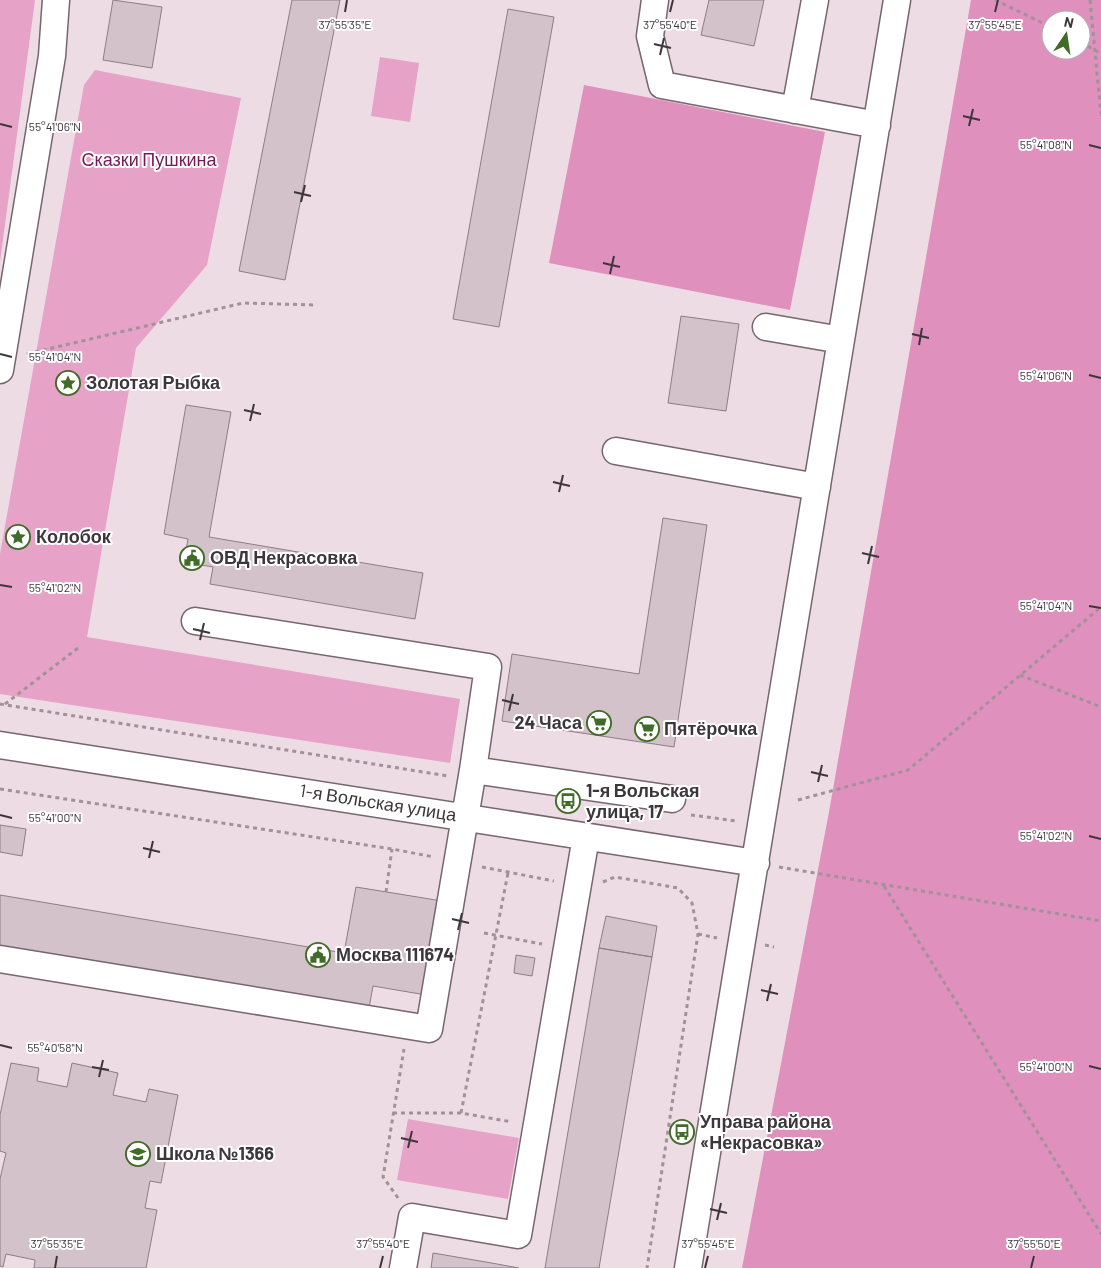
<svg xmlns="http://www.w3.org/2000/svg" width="1101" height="1268" viewBox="0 0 1101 1268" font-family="Barlow,sans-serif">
<rect width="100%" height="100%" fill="#eedce5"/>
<path fill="#e7a2c8" d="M0 0H35L0 262Z
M380 57 419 63 410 122 371 116Z
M95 70 241 98 207 265 136 348 87 637 460 699 450 763 0 694V554L84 85Z
M408 1119 519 1138 508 1199 397 1180Z"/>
<path fill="#e090bd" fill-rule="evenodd" d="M971 0H1101V1268H742L829 812ZM1051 20H1081V50H1051Z
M584 85 825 132 790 310 549 263Z"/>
<path fill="#d4c2cb" stroke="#8e7d86" d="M113 0 162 7 152 68 103 60Z
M292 0H340L285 280 239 271Z
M709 0H764L754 46 701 35Z
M508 9 554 17 499 327 453 319Z
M681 316 739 324 726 411 668 403Z
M186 405 231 412 209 537 423 573 415 619 210 584 213 567 184 562 188 539 164 534Z
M663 518 707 525 674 747 502 721 512 654 639 674Z
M0 825 26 829 22 856 0 852Z
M356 887 442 901 426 995 373 986 369 1008 0 946V895L344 953Z
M606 916 657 926 652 957 599 948Z
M599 948 652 957 599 1268H545Z
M516 955 535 958 532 976 514 973Z
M11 1063 39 1068 37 1081 67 1087 72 1063 118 1073 113 1095 146 1102 149 1089 178 1095 161 1183 150 1181 145 1208 157 1210 146 1268H34L35 1260 6 1254 3 1267 0 1266V1179L6 1153 0 1151V1115Z
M433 1253 486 1262 519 1268H431Z"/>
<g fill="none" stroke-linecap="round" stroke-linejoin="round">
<defs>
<path id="minor" d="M655 0 650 36 662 85 877 125
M795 110 815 0
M766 327 841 340
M0 370 52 56 56 0
M616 451 817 487
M195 621 488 667 473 770
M0 745 756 863
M0 959 429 1029 473 770 672 799
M403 1268 412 1217 518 1235 586 837
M688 1268 897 0"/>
</defs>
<use href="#minor" stroke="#76666f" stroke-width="29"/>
<path stroke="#9f9298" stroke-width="3" stroke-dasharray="4 4" stroke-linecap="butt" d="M995 0 1051 27
M1090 0 1101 114
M1081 42 1101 54
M27 354 243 303 317 305
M1020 675 1101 707
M0 704 448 776
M5 704 78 648
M0 789 392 849 434 857
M798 800 908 770 1101 607
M691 815 737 821
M482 867 554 881
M779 867 1101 921
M603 882 615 877 678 888 692 903 698 934 647 1268
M884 886 1101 1234
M386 892 392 849
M484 933 542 944
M698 934 717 938
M765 945 774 947
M393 1113H461L512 1122
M461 1113 508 873
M398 1198 383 1177 404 1049"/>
<use href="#minor" stroke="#fff" stroke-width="26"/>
</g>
<path fill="none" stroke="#3d363a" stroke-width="2" d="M345 12 347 0M670 12 673 0M995 12 998 0M654 44 671 48M660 55 664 38M963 116 980 120M0 124 12 127M969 126 973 109M1089 145 1101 148M294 192 311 196M301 202 305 185M603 263 620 267M610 274 614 256M912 334 929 338M919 345 922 328M0 354 12 357M1089 375 1101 378M244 410 261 414M250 421 254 404M553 482 570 486M559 492 563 475M862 553 879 557M868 564 872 546M0 585 12 587M1089 606 1101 608M193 629 210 633M200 640 204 623M502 700 519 704M509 711 513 694M811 772 828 776M818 782 822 765M0 815 12 818M1089 836 1101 839M143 848 160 852M149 858 153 841M452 919 469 923M458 930 462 913M761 990 778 994M767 1001 771 984M0 1045 12 1048M1089 1066 1101 1069M92 1067 109 1070M99 1077 103 1060M401 1138 418 1142M408 1148 412 1131M710 1209 727 1213M717 1220 721 1203M55 1268 57 1256M380 1268 383 1256M705 1268 708 1256M1031 1268 1034 1256"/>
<defs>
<symbol id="sight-ring" viewBox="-11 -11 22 22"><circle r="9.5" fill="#fff" stroke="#416b28" stroke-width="1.5"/><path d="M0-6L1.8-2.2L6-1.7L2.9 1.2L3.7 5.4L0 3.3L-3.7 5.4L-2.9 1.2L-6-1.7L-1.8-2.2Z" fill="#416b28"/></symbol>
<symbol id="civic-ring" viewBox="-11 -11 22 22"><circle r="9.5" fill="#fff" stroke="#416b28" stroke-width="1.5"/><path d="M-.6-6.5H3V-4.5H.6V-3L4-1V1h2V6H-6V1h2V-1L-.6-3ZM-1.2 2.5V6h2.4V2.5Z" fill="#416b28"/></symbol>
<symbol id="supermarket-ring" viewBox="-11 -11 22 22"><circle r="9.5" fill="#fff" stroke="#416b28" stroke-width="1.5"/><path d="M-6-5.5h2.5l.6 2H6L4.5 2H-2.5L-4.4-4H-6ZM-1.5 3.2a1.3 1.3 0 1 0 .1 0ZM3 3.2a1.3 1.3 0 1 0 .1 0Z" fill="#416b28"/></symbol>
<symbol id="bus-ring" viewBox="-11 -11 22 22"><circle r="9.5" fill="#fff" stroke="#416b28" stroke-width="1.5"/><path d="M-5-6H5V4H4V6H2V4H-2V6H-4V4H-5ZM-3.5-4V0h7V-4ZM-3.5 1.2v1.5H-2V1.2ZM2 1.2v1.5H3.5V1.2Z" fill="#416b28"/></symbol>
<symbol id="school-ring" viewBox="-11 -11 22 22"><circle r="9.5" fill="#fff" stroke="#416b28" stroke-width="1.5"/><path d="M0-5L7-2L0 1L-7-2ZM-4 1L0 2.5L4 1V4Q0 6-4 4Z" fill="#416b28"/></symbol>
</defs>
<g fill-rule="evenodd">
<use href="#sight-ring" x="54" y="369" width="28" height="28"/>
<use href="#sight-ring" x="4" y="523" width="28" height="28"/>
<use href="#civic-ring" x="178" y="544" width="28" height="28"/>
<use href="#supermarket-ring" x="585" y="709" width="28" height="28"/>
<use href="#supermarket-ring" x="633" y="715" width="28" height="28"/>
<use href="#bus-ring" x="554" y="787" width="28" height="28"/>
<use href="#civic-ring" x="304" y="941" width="28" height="28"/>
<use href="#bus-ring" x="668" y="1118" width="28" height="28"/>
<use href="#school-ring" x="124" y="1140" width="28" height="28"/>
</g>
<g text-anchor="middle" stroke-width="4" stroke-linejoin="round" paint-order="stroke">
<g font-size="18" fill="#771957" stroke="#fff">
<text x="149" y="166">Сказки Пушкина</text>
</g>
<g font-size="18" font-weight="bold" fill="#3d363a" stroke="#fff" text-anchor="start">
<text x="86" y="389">Золотая Рыбка</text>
<text x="36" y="543">Колобок</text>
<text x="210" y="564">ОВД Некрасовка</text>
<text x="582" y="729" text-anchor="end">24 Часа</text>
<text x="664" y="735">Пятёрочка</text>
<text x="586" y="797">1-я Вольская<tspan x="586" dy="21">улица, 17</tspan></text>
<text x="336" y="961">Москва 111674</text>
<text x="700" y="1128">Управа района<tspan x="700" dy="21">«Некрасовка»</tspan></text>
<text x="156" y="1160">Школа №1366</text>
</g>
<g font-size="18" fill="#3d363a" stroke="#fff">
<text transform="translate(378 803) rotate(9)" y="6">1-я Вольская улица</text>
</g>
</g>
<g font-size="12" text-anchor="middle" fill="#3d363a" stroke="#fff" stroke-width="4" stroke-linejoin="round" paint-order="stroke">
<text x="345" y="29">37°55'35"E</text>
<text x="670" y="29">37°55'40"E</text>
<text x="995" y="29">37°55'45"E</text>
<text x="55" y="131">55°41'06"N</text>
<text x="1046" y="149">55°41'08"N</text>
<text x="55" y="361">55°41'04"N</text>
<text x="1046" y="380">55°41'06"N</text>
<text x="55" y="592">55°41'02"N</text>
<text x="1046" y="610">55°41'04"N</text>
<text x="55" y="822">55°41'00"N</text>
<text x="1046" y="840">55°41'02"N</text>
<text x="55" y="1052">55°40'58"N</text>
<text x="1046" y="1071">55°41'00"N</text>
<text x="57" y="1248">37°55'35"E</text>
<text x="383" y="1248">37°55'40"E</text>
<text x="708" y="1248">37°55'45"E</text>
<text x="1034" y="1248">37°55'50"E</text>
</g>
<g transform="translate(1066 35) rotate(13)"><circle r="24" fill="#ffffff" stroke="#b1afb0"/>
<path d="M0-4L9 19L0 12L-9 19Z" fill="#416b28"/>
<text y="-8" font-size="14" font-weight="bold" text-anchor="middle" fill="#3d363a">N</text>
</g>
</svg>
